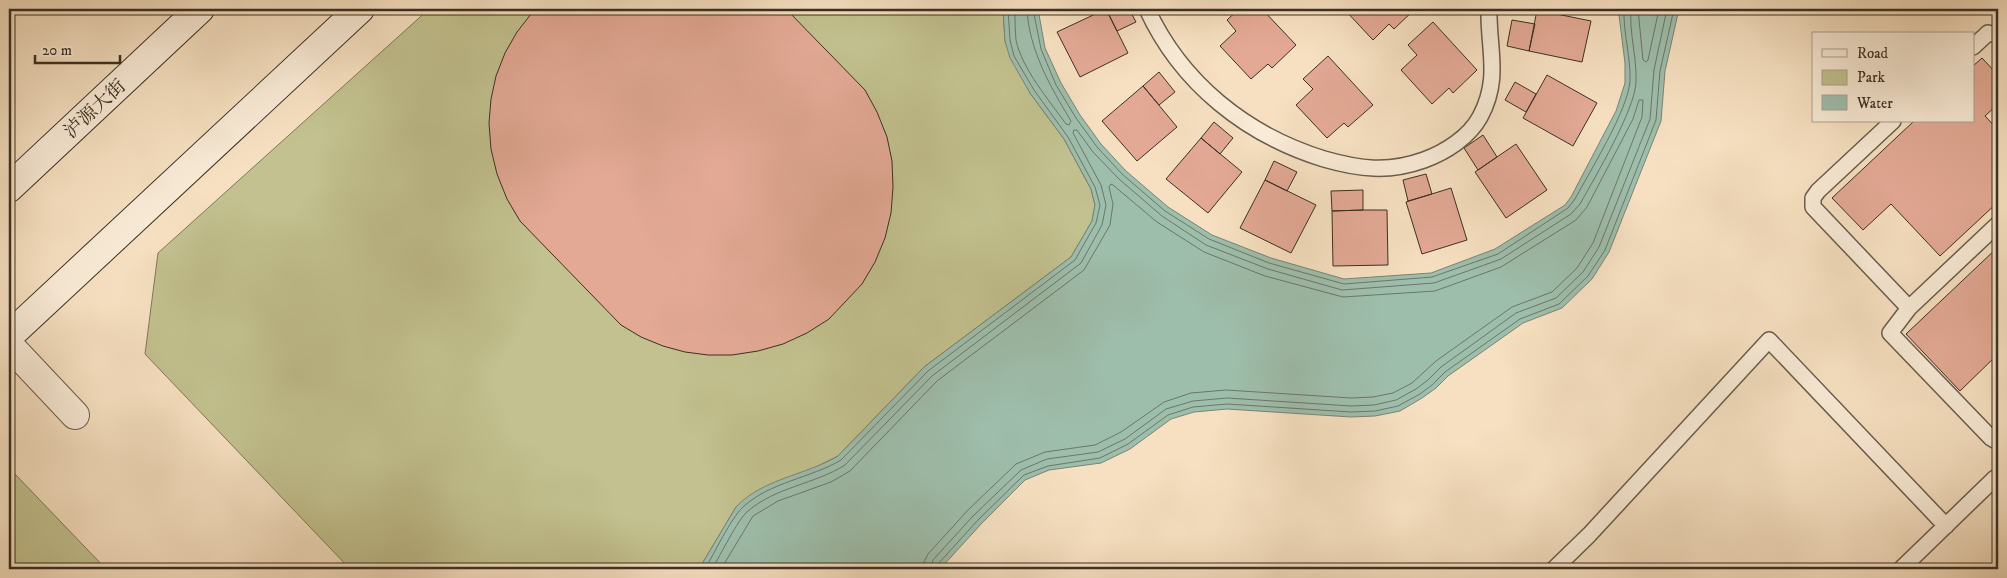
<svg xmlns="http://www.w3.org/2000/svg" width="2007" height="578" viewBox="0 0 2007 578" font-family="'IM FELL DW Pica','Noto Serif SC',serif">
<rect width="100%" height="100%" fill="#f6e0c1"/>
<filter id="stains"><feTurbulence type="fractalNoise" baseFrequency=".004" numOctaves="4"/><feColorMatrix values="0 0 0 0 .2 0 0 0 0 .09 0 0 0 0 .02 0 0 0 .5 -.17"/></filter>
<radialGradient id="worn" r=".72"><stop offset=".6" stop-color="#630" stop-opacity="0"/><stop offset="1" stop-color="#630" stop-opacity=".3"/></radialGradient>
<path fill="#c2c18f" stroke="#7e785a" d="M429 9H1003L1005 41 1030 93 1064 139 1091 189 1095 205 1092 221 1071 257 924 367 838 456 736 507 699 569H350L145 354 158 253Z
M9 472 14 473 106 569H9Z"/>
<path fill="#9ebeac" stroke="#768576" d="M1003 9H1038L1045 48 1061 83 1080 115 1101 144 1126 171 1168 207 1212 235 1271 258 1344 279 1431 273 1495 249 1565 205 1571 197 1616 111 1625 83V63L1619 15 1620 9H1679L1665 71 1661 121 1609 252 1592 279 1562 308 1523 323 1448 376 1436 388 1422 398 1400 411 1375 416 1351 417 1227 409 1194 412 1171 419 1130 449 1101 463 1049 470 1025 480 982 523 940 569H699L736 507C762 479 806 475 838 456L924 367 1071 257 1092 221 1095 205 1091 189 1064 139 1030 93 1010 58 1005 41Z"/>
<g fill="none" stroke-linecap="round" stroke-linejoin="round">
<path stroke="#6c7768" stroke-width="1" d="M1015 9C1015 19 1015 30 1016 40 1022 69 1049 100 1066 124L1069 125 1071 121C1050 86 1029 50 1027 9
M1033 9 1041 49 1056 85 1076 118 1097 147 1122 174 1165 211 1209 239 1269 263 1344 284 1432 277 1498 254 1568 208 1575 199C1590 171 1628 110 1630 81 1631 57 1623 33 1624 9
M1638 9 1643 60 1646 62 1648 60 1659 9
M705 569C714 554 731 518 743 507 770 482 811 478 841 460L928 371 1075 260 1096 223 1100 205 1095 187 1068 137 1034 90 1014 56 1010 40 1008 9
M712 569C720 556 738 519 748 511 776 487 815 484 845 465L932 376 1081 263 1102 225 1106 205 1101 185 1073 133 1074 130H1077L1093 152 1119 179 1162 216 1206 245 1268 269 1342 290 1434 283 1501 259 1571 214 1580 204C1595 177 1635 110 1636 82 1637 57 1629 33 1631 9
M721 569 753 516 778 501 831 482 850 471 937 381 1084 270 1110 225 1113 204 1109 187 1111 184 1113 185 1157 222 1204 252 1265 276 1343 297 1435 291 1501 267 1576 220 1587 207 1633 119 1639 100H1643L1642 117 1593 243 1577 268 1552 292 1512 307 1436 361 1412 383 1393 393 1373 397 1351 398 1226 390 1191 393 1164 402 1121 432 1095 445 1045 452 1016 464 968 510 928 554 924 562 923 569
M930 569 933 560 973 516 1021 470 1047 459 1098 452 1125 439 1166 409 1193 401 1227 398 1351 406 1374 405 1396 400 1416 389 1428 380 1441 367 1516 313 1556 298 1583 272 1599 247 1650 119 1654 70 1667 9
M936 569 938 564 978 520 1024 475 1048 466 1100 458 1128 444 1168 415 1193 407 1227 404 1351 412 1375 411 1398 406 1420 394 1432 385 1445 372 1520 319 1559 304 1588 276 1605 250 1656 120 1660 71 1674 9"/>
</g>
<path fill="#e3a995" stroke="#3b3024" d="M535 9H786L865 90 877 112 887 137 892 161 893 187 891 213 885 238 875 262 862 284 829 319 807 333 783 344 758 351 732 355H708L685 352 663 346 641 337 621 325 520 221 507 199 497 174 491 149 489 123 491 99 496 76 505 53 517 32Z
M1106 9 1128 53 1080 77 1057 32Z
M1106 9H1129L1136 22 1117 31Z
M1239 9H1262L1296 45 1272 68 1268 64 1251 79 1220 46 1236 31 1227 20Z
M1344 9H1415L1394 29 1389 24 1373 40Z
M1537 10 1591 21 1582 62 1529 51Z
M1512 20 1535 24 1529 51 1507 46Z
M1433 22 1477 70 1453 93 1449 88 1432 104 1401 70 1417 55 1408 45Z
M1328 56 1373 105 1348 127 1344 123 1327 138 1296 105 1313 89 1303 79Z
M1982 58 1998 75V104L1985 116 1998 130V202L1940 256 1891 204 1863 230 1832 198 1914 121H1973V66Z
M1159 72 1175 92 1159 105 1143 86Z
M1547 75 1597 103 1573 146 1523 118Z
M1515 82 1536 94 1526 112 1505 100Z
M1143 86 1177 127 1137 161 1102 121Z
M1214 122 1233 138 1220 154 1201 138Z
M1483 135 1497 157 1478 170 1464 148Z
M1201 138 1242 172 1208 213 1166 179Z
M1516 144 1547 190 1506 218 1475 172Z
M1274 161 1297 172 1287 191 1265 180Z
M1426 174 1432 194 1408 201 1403 180Z
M1265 180 1316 205 1291 253 1240 228Z
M1451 188 1467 240 1422 254 1406 202Z
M1363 190V210L1332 211 1331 191Z
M1363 210H1387L1388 265 1333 266 1332 211Z
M1998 247V354L1960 391 1906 334Z"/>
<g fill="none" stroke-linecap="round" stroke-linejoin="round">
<defs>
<path id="lane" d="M1147 9C1181 83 1246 135 1324 159 1359 169 1388 173 1424 160 1446 152 1469 137 1480 117 1501 78 1488 49 1489 9
M1973 47 1988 33 1998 35
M1893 121 1818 191 1813 198V207L1909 308
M1998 224 1909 308 1890 333 1991 438 1998 442
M1554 569 1589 535 1769 340 1946 526
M1901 569 1995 478"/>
<path id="street" d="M9 345 75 415"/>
<path id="secondary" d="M9 188 200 9
M9 336 360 9"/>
</defs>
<use href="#lane" stroke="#6a5c4b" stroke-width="18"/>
<use href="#street" stroke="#6a5c4b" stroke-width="30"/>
<use href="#secondary" stroke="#3b3024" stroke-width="30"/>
<use href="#lane" stroke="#f9ebd7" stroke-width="15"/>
<use href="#street" stroke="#f9ebd7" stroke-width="28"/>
<use href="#secondary" stroke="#f9ebd7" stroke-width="28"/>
</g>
<g text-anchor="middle" stroke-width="4" stroke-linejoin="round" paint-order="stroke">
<g font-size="19" fill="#3b3024" stroke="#f9ebd7">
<text transform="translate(94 108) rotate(-43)" y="7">泸源大街</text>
</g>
</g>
<rect width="2007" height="578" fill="none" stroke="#f6e0c1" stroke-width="30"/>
<rect x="10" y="10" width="1987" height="558" fill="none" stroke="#3b3024" stroke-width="2.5"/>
<rect x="15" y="15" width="1977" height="548" fill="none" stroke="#3b3024"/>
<rect x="1812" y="32" width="162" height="90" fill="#f9ebd7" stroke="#ada08f"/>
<rect x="1822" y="49" width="25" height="8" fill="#f9ebd7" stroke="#ada08f"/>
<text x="1857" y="58" font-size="15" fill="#3b3024">Road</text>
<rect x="1822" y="70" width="25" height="15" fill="#c2c18f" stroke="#ada08f"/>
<text x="1857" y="82" font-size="15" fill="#3b3024">Park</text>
<rect x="1822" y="95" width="25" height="15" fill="#9ebeac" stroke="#ada08f"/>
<text x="1857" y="108" font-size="15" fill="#3b3024">Water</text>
<path d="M35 55v8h85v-8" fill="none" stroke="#3b3024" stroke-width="2.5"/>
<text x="42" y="55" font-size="15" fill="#3b3024" stroke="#f9ebd7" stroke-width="4" paint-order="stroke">20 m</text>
<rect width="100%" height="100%" filter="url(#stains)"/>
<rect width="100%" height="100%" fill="url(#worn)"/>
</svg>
